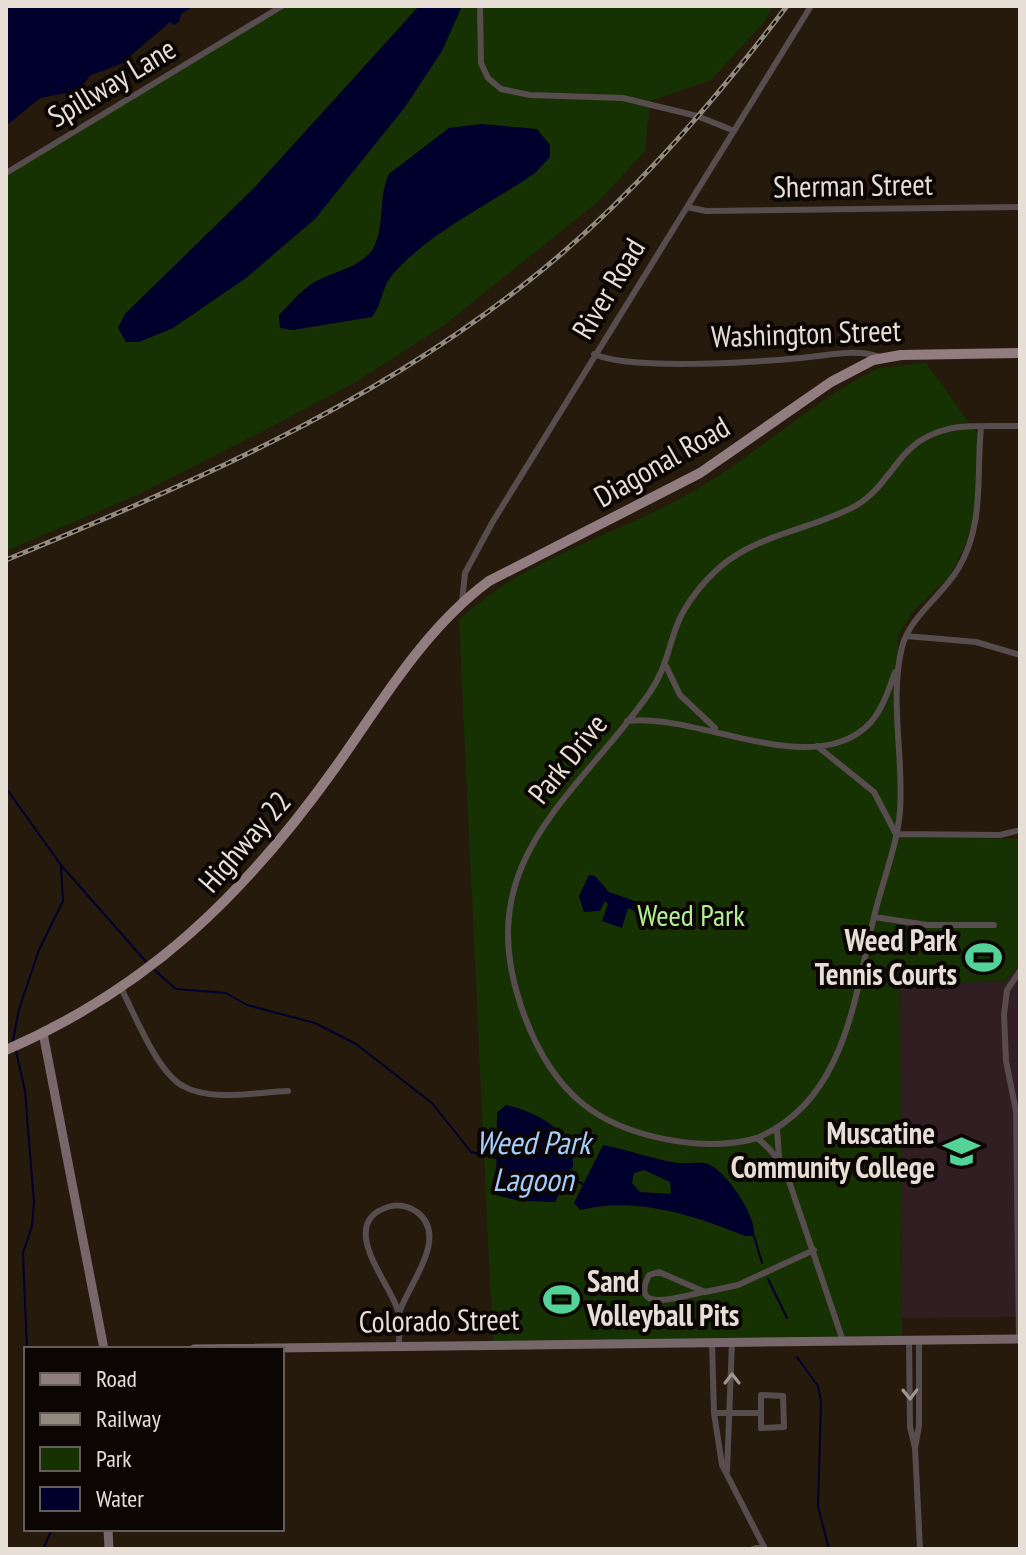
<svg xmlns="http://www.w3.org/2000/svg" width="1026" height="1555" viewBox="0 0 1026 1555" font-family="'PT Sans Narrow',sans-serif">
<rect width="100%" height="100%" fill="#261a0c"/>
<path fill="#311e22" d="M1020 964V1317L902 1318 900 985 1005 981Z"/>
<path fill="#163202" d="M278 6H773L764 22 711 80 650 101 645 151 599 201 444 325 356 382 265 430 135 496 6 551V174Z
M926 363 978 435 976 507 966 544 948 578 914 610 898 635 900 791 895 836 1020 839V964L1005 981 900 985 902 1339 493 1344 459 620C523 559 614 536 690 493 751 459 802 410 863 376L879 368Z"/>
<path fill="#00002c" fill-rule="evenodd" d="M6 6H194L181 14 179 22 174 25 170 22 121 64 91 75 77 91 40 98 6 126Z
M419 6H462L442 51 405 107 315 219 246 278 173 328 139 342H126L118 328 125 314 253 189Z
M481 124 537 129 550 145V157L535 173C489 205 430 232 393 274 381 288 384 300 372 317L293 330 280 328 279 315C289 305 299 293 310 285 330 271 362 269 374 247 385 225 378 197 389 174L449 128Z
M589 875 595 876 609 892 646 905 642 914 628 908 622 928 602 921 608 904 605 901 600 911 584 912 579 896Z
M506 1105C535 1111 575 1131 573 1166L555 1202 520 1201 496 1195 497 1113Z
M603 1145C628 1150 653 1159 677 1163 687 1164 700 1161 708 1164 726 1171 757 1216 754 1236H745C694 1215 635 1196 580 1210L574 1203ZM644 1170 670 1182 671 1194 640 1192 632 1183 634 1173Z"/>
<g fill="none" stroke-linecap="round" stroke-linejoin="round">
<path stroke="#00002c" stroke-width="2" d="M6 788 61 865 148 964
M152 968 176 989 226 993 247 1005 315 1023 356 1044 432 1103 471 1152 496 1158
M13 1041 19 1009 39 950 63 901 61 866
M16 1051 25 1091 34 1203 32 1226 23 1253 27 1349
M568 1177 583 1184
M754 1236 762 1263
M768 1279 787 1318
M797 1357 818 1386 821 1401 818 1507 829 1549
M26 1426V1449
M43 1549 52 1529"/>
<path stroke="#574c4e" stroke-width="6" d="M480 6 481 63 488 78 501 89 530 95 623 98 697 116 732 130
M6 173 282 6
M687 207 706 211 1020 207
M594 354C631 371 757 362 801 358 828 356 855 348 880 357
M462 602 465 573 492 523 811 6
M906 636 976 642 1020 655
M666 666 680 695 715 728
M627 721C697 712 816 783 871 722 883 708 889 689 895 672
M817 746 874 792 896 834 1000 835 1020 830
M874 917 927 925H994
M121 988C135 1015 157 1072 183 1086 210 1102 258 1092 288 1091
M777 1129 779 1157
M757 1138C845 1101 854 999 874 917 882 882 897 847 900 811 904 757 889 700 902 647 910 616 942 596 958 569 985 524 976 476 981 427
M659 1272 705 1292C690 1293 627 1318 649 1275Z
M705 1292 738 1285 814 1250
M1019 1339 1016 1111 1006 1061 1004 1015 1007 990 1020 971
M909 1340 910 1427 915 1448
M919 1340V1426L915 1448 920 1549
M843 1341 789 1181C781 1163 773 1150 757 1138 705 1153 625 1138 583 1104 552 1079 532 1040 520 1003 472 857 579 795 650 692 665 671 668 649 677 625 685 604 703 582 720 567 757 534 815 529 857 505 875 494 886 477 899 461 931 419 972 427 1020 426
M712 1342 714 1413 722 1465 765 1549
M399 1345C399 1333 401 1319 397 1308 388 1281 337 1223 388 1207 398 1204 408 1206 417 1212 450 1237 408 1285 399 1313
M761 1395 783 1396 784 1427 761 1428Z
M714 1413H761
M727 1471 732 1342
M753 1549 764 1546"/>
<path stroke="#77676a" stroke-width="9" d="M43 1033 104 1349
M194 1349 1020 1339
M108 1529 109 1549"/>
<path stroke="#917c80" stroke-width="10" d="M6 1050C149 988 245 894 335 768 381 703 424 629 489 581L700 473 831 382 873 360 901 355 1020 353"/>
<defs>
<path id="rail" d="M6 560C187 485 367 408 522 286 623 208 710 107 787 6"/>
</defs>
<use href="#rail" stroke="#938a7f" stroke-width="5"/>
<use href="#rail" stroke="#0b0603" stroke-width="2" stroke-dasharray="6" stroke-linecap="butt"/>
</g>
<defs><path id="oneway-chevron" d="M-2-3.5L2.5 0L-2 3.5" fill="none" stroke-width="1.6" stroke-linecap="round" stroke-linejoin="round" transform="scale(2)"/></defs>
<g stroke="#9f9692">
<use href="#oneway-chevron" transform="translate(732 1379) rotate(-90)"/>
<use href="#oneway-chevron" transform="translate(910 1394) rotate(89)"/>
</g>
<defs>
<symbol id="stadium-bare" viewBox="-9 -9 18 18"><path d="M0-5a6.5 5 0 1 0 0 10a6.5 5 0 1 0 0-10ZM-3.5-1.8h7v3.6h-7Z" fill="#53d397" stroke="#0b0603" stroke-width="2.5" paint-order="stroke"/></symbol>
<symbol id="university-bare" viewBox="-9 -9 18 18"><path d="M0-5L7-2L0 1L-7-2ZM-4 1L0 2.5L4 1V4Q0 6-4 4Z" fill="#53d397" stroke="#0b0603" stroke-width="2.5" paint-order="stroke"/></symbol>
</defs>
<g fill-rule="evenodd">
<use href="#stadium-bare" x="958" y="932" width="51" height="51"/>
<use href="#university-bare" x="936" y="1126" width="51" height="51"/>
<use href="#stadium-bare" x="536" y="1274" width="51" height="51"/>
</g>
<g text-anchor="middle" stroke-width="8" stroke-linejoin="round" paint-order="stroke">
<g font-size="30" fill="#e7dfd6" stroke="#0b0603">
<text transform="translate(112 83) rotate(-31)" y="10">Spillway Lane</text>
<text transform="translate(853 186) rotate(-1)" y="10">Sherman Street</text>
<text transform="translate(609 289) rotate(-59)" y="10">River Road</text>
<text transform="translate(806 334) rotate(-2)" y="10">Washington Street</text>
<text transform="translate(662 462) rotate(-30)" y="10">Diagonal Road</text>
<text transform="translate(568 759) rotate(-51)" y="10">Park Drive</text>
<text transform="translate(245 842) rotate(-49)" y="10">Highway 22</text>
<text transform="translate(439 1321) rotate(-1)" y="10">Colorado Street</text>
</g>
<g font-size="30" fill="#b3ef92" stroke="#0b0603">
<text x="691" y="926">Weed Park</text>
</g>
<g font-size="30" font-weight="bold" fill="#e7dfd6" stroke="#0b0603" text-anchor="end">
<text x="957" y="951">Weed Park<tspan x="957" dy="34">Tennis Courts</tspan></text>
<text x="935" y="1144">Muscatine<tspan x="935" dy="34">Community College</tspan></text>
<text x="587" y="1292" text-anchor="start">Sand<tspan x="587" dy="34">Volleyball Pits</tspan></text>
</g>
<g font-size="32" font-style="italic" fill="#a4cdfd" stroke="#0b0603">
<text x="533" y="1154">Weed Park<tspan x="533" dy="37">Lagoon</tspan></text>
</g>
</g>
<rect width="1026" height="1555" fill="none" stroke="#e7dfd6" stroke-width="16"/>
<rect x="24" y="1347" width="260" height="184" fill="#0b0603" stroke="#635d57" stroke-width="2"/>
<rect x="40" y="1373" width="40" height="12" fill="#917c80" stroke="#635d57" stroke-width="2"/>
<text x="96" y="1387" font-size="24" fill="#e7dfd6">Road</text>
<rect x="40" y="1413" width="40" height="12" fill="#938a7f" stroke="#635d57" stroke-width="2"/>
<text x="96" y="1427" font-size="24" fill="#e7dfd6">Railway</text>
<rect x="40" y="1447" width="40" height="24" fill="#163202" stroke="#635d57" stroke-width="2"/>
<text x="96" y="1467" font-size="24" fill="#e7dfd6">Park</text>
<rect x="40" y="1487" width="40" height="24" fill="#00002c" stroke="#635d57" stroke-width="2"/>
<text x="96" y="1507" font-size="24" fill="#e7dfd6">Water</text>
</svg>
